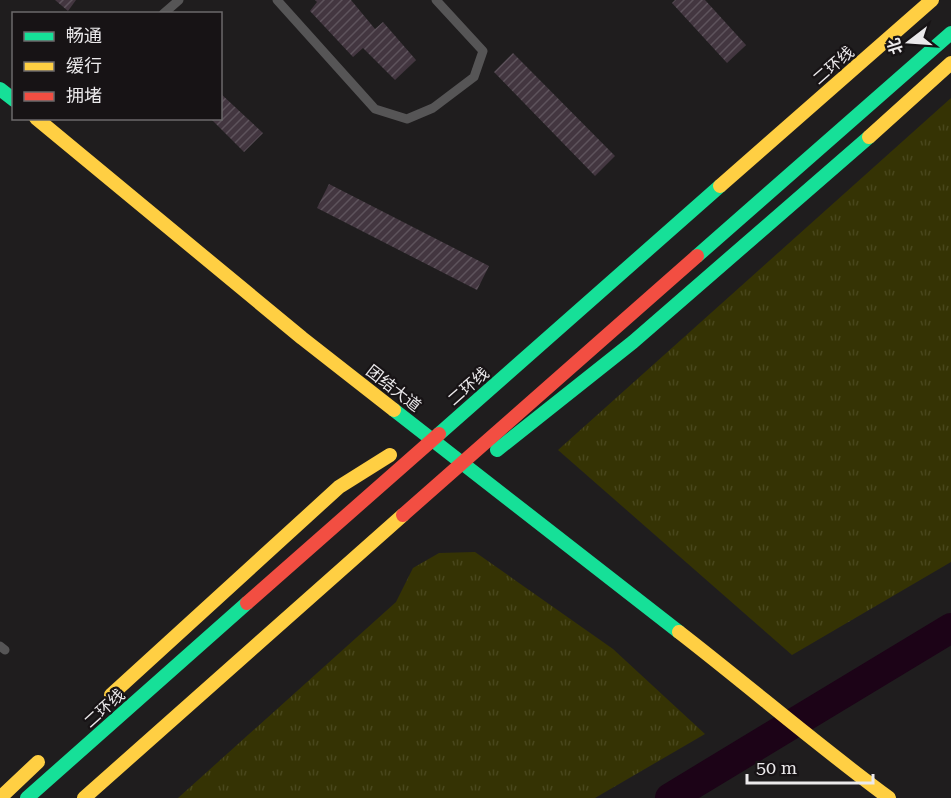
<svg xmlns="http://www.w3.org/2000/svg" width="951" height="798" viewBox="0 0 951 798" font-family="'Roboto Serif','Noto Sans SC',serif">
<defs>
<pattern id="park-tufts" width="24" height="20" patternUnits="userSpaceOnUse" patternTransform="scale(1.5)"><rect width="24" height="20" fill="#353304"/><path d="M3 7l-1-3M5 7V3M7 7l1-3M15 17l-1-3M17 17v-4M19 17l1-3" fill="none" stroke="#49471c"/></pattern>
<pattern id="building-hatch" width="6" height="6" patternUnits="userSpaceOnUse" patternTransform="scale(1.5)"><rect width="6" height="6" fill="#433640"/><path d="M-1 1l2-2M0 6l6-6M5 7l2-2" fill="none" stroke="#5e535c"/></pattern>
</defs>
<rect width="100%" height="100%" fill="#1f1d1e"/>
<path fill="url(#park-tufts)" d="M951 98V562L792 655 558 450Z
M475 552 613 649 705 734 595 798H178L396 602 413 568 439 553Z"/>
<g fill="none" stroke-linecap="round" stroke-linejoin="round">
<path stroke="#1c0317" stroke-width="30" d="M670 798 951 628"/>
</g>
<path fill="url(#building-hatch)" d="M55 0H76L68 11Z
M315 0H351L375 29 383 22 416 60 395 80 363 48 353 57 310 11 317 2Z
M675 0H705L746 45 727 63 672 3Z
M513 53 615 156 595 176 494 72Z
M220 93 263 133 244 152 210 118H220Z
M329 184 489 266 477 290 317 208Z"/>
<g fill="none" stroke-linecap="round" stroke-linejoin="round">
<path stroke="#565556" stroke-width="9" d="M277 0 375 109 407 119 433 108 474 77 483 51 436 0
M163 14 179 0
M0 646 5 650"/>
<path stroke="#16e098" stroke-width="14" d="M0 89 14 100
M394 410 679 632
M497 450 633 342 869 137"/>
<path stroke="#ffcf43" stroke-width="14" d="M36 118 302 338 394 410
M869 137 951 63
M679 632C750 687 817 745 889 798"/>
<path stroke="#16e098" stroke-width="14" d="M697 256 951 33
M439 434 720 186
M27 798 247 603"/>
<path stroke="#ffcf43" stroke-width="14" d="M720 186 932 0
M111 695 339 487 390 455
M0 798 38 762
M84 798 403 515"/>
<path stroke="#f24e42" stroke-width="14" d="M403 515 697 256
M247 603 439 434"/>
</g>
<g text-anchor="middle" stroke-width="4.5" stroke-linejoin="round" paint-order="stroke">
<g font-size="16" fill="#ebe9eb" stroke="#171315">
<text transform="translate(833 65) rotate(-41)" y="6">二环线</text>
<text transform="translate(468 386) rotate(-41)" y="6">二环线</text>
<text transform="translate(394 388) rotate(38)" y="6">团结大道</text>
<text transform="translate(104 708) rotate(-42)" y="6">二环线</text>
</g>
</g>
<rect x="12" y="12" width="210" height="108" fill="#171315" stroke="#6c696b" stroke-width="1.5"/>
<rect x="24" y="32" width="30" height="9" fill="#16e098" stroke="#6c696b" stroke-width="1.5"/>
<text x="66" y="42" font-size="18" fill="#ebe9eb">畅通</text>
<rect x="24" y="62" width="30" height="9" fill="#ffcf43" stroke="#6c696b" stroke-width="1.5"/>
<text x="66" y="72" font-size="18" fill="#ebe9eb">缓行</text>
<rect x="24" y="92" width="30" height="9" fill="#f24e42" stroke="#6c696b" stroke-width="1.5"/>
<text x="66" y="102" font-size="18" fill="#ebe9eb">拥堵</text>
<g transform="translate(909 42) rotate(253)" stroke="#171315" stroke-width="4.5" paint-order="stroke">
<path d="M0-4.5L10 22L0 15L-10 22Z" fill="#ebe9eb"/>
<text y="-9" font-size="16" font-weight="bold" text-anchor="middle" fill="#ebe9eb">北</text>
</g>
<path d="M747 774v9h126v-9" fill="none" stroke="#ebe9eb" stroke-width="3"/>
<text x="756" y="774" font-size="18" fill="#ebe9eb" stroke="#171315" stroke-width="4.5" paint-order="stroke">50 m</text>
</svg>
